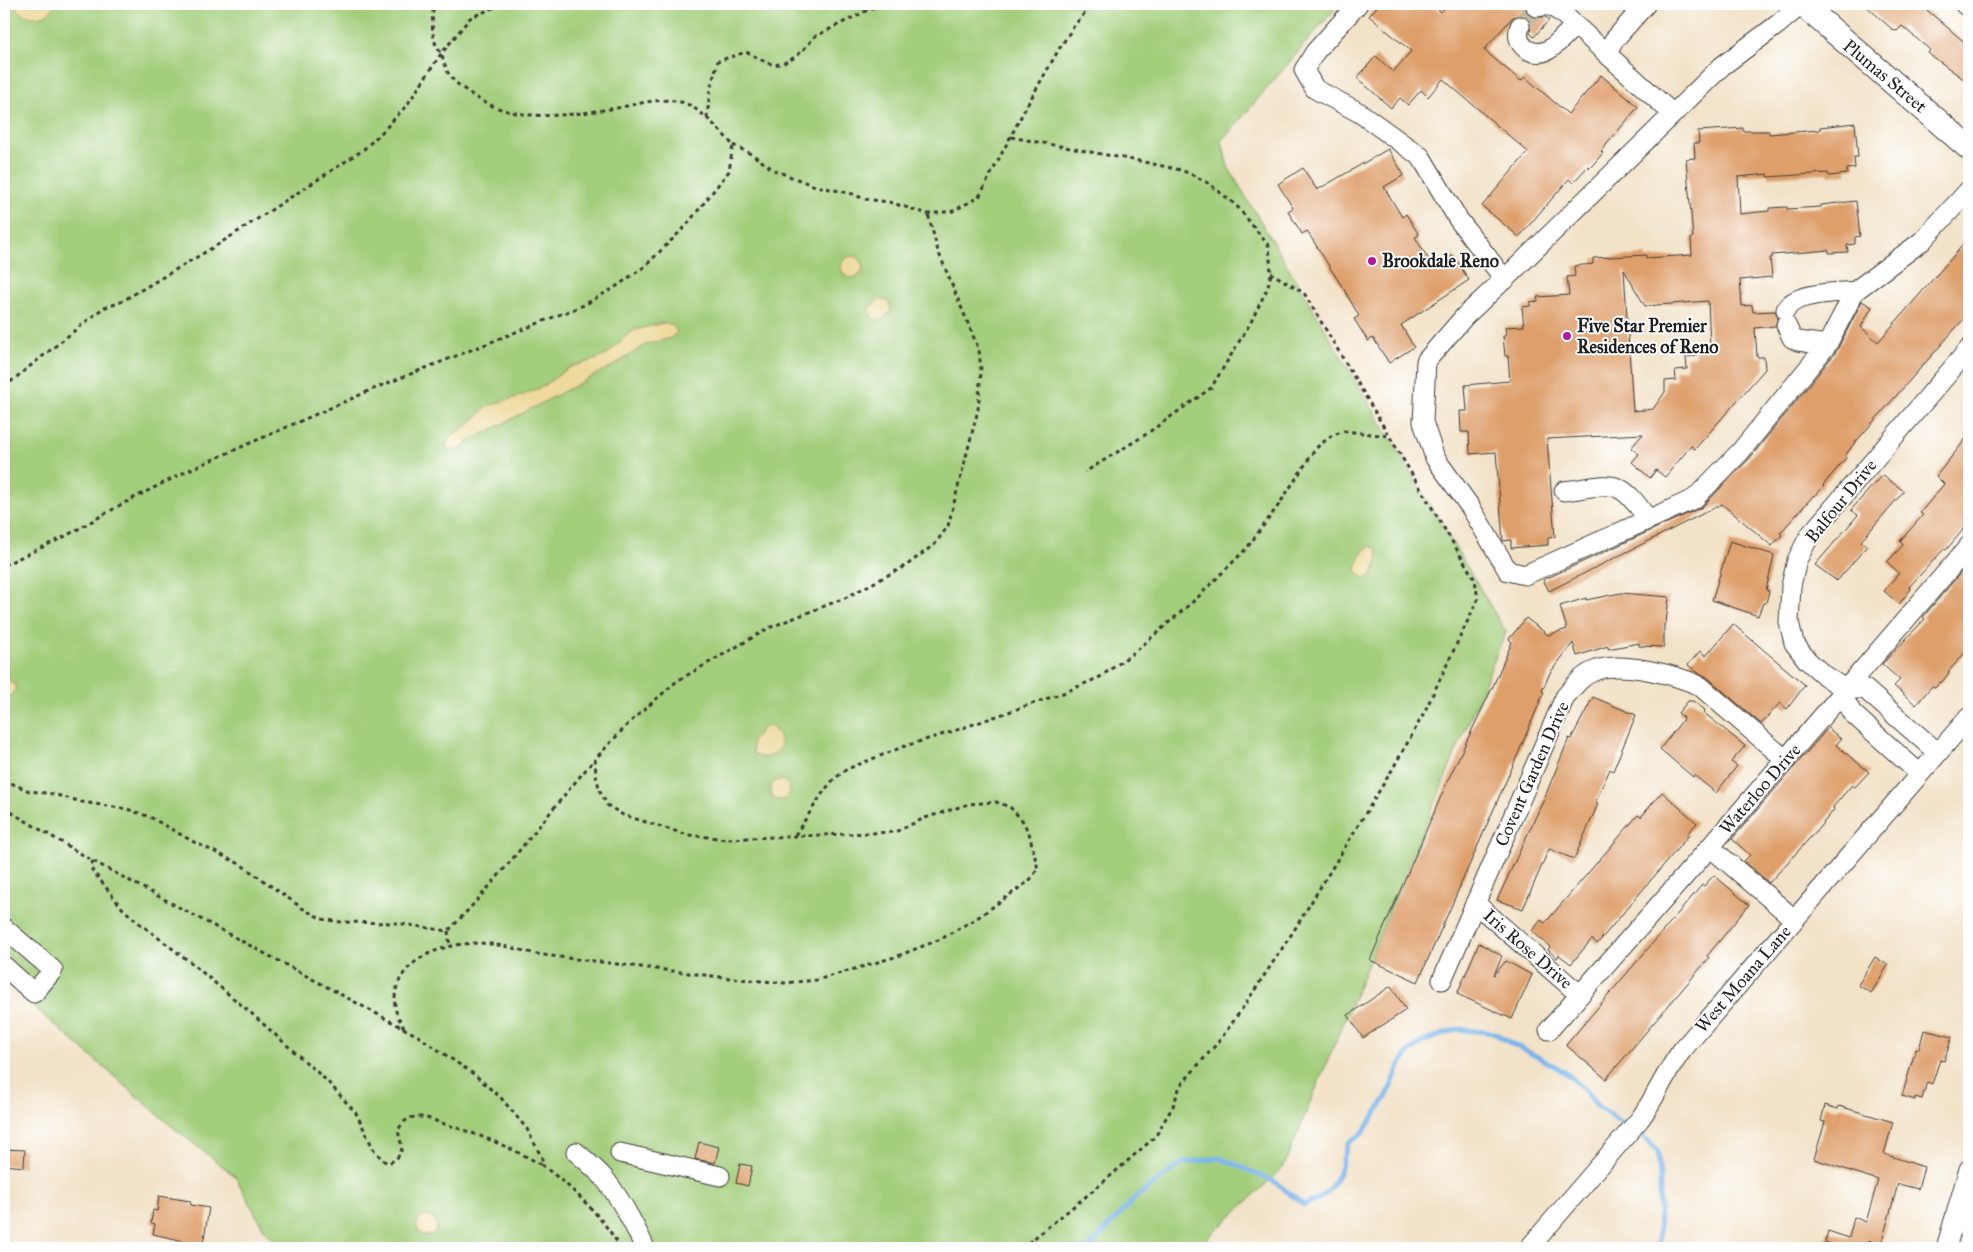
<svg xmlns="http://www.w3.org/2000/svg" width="1973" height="1252" viewBox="0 0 1973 1252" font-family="'IM FELL Great Primer',serif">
<rect width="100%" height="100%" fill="#fff"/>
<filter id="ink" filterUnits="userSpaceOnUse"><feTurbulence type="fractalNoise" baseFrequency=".02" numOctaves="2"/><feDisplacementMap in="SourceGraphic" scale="10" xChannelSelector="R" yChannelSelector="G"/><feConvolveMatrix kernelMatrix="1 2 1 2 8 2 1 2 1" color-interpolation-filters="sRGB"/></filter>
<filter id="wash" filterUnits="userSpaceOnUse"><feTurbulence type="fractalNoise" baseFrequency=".0096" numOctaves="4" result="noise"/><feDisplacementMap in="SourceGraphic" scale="20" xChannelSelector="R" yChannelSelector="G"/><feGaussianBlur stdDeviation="1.12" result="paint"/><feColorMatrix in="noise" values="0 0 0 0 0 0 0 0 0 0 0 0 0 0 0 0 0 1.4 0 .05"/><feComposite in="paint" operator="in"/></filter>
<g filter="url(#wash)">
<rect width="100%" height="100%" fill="#f2e2c7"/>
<path fill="#a3ce7b" stroke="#60754c" d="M4 4H1339L1222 141 1228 167 1506 632 1283 1168 1197 1248H285L265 1231 235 1176 169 1124 4 981Z"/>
<path fill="#eeda9e" stroke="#857b5d" d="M14 4H55C48 22 22 21 14 4Z
M841 267a11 11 0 1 1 22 0a11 11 0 1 1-22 0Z
M880 299 889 302 891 311 884 319 875 320 871 316 870 306Z
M662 323C670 323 673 325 677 332L671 338 647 344 614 365 468 442C462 449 459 451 450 450L446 445 449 439 455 433 468 425 488 406 526 394 542 387 570 367 597 359 608 354 626 336 635 330Z
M1370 546 1377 549C1380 559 1375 569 1370 577L1365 578 1358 574 1356 568 1363 551Z
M4 678 15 684 16 689 13 693 5 699Z
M769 725C776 729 780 738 781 746 774 757 764 760 753 754L752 741 762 729Z
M770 790a10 10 0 1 1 20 0a10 10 0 1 1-20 0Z
M417 1226a10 10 0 1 1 20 0a10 10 0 1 1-20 0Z"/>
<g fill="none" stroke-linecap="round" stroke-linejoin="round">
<path stroke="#79b5eb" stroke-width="5" d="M1635 1131 1647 1140 1658 1152 1660 1177 1659 1248
M1089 1248 1135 1198 1182 1163 1220 1158 1275 1182 1304 1205 1320 1198 1330 1189 1339 1173 1348 1143 1362 1134 1387 1096 1400 1065 1408 1053 1423 1042 1457 1029 1494 1033 1514 1045 1546 1061 1566 1073 1587 1092 1598 1107 1628 1127"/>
</g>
<g id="blocks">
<path fill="#de9f6a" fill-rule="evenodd" d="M1379 4H1431L1441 12 1448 4H1525L1527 14 1531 17H1546L1549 20 1534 37 1530 33 1531 23 1528 18 1523 15H1517L1512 18 1484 50 1521 81 1525 77 1568 114 1601 75 1638 107 1601 151 1603 153 1590 168 1588 166 1573 183 1569 179 1519 237 1482 206 1528 152 1443 79 1428 97 1421 90 1408 105 1400 98 1391 108 1357 78 1376 56 1393 72 1411 51 1369 16Z
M1864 4H1920L1969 46V83L1928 53 1930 50 1902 26 1897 31 1893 30Z
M1855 123 1858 157H1854L1855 168 1847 169V174L1829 176 1828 173 1768 177V174L1738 177 1740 214 1769 211V208L1787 207V209L1821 207V205L1856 201 1860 236 1855 237V244L1847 245 1848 252 1829 253V250L1772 255V258H1770L1772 277 1740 280 1742 306 1752 305 1753 312 1775 311 1778 317 1775 326 1755 328 1757 357H1764L1765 369 1695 449 1691 446 1665 477 1656 470 1650 478 1632 462 1639 454 1631 448 1643 434 1547 439 1555 537 1548 538V545L1511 548V540L1503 541 1496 452 1470 454 1469 432H1461L1460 411H1467L1465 385 1510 381 1508 356H1505L1503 336H1506L1505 327 1524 326 1522 307 1530 306V302L1538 301 1537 297 1569 295 1567 277 1575 276 1574 266 1593 264V258L1646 255V258L1692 255 1691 238 1693 237 1686 159 1695 158 1694 143H1699L1698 131 1743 128V131H1769V134L1820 130V127ZM1624 270 1645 306 1708 301 1710 346 1695 347 1696 356 1686 357 1687 369 1675 370 1676 380 1665 381V392L1653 409 1633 411Z
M1388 149 1404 175 1384 187 1402 217 1406 214 1419 235 1415 237 1433 267 1453 255 1469 280 1401 325 1414 347 1389 363 1373 338 1368 341 1354 319 1359 316 1346 293 1307 231 1302 234 1288 211 1293 208 1278 184 1303 168 1317 190Z
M1969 238V313L1853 445 1845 456 1846 458 1823 485 1824 486 1815 496 1814 495 1780 533 1782 535 1772 546 1722 504 1549 591 1543 580 1702 507 1749 459 1836 352 1862 301 1872 307 1861 327 1878 342Z
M1969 435V523L1946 550 1944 549 1909 587 1911 589 1899 604 1884 591 1899 573 1887 562 1903 545 1900 541 1923 515 1920 513 1944 484 1936 476Z
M1882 475 1904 491 1861 541 1867 546 1837 581 1815 565 1858 515 1851 510Z
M1730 541 1774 555 1766 590 1769 591 1766 603H1763L1758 616 1712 600Z
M1969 563V648L1948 672 1949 673 1941 683 1940 682 1935 688 1932 686 1916 705 1894 686 1900 680 1882 664 1925 619 1923 617Z
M1621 593 1669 597 1666 623 1664 624V647L1639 646V643L1608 649V646L1577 656 1573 643 1550 673 1542 691 1544 692 1518 754 1418 982 1370 960 1448 780 1494 684 1512 642 1509 639 1526 618 1548 635 1567 629 1560 606 1586 598V600Z
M1733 624 1805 685 1787 709 1780 703 1761 724 1707 677 1697 672 1688 665 1700 651 1706 656Z
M1593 697 1636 715 1613 771 1610 769 1595 803 1598 804 1574 859 1549 849 1523 909 1497 900 1544 799 1569 738 1571 739Z
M1688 701H1693L1705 710 1703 712 1745 746 1731 762 1737 766 1716 793 1694 775 1693 777 1660 749 1684 718 1678 713Z
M1828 728 1841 739 1836 745 1869 772 1855 787 1852 785 1833 807 1834 810 1818 829 1769 883 1744 861 1750 855 1732 839Z
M1662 792 1697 823 1687 834 1689 835 1597 944 1592 939 1571 964 1559 955 1557 958 1548 950 1550 947 1532 931 1541 920 1545 923 1638 815 1641 817Z
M1714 875 1749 905 1707 956 1709 958 1606 1079 1566 1045 1702 885 1704 886Z
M1479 943 1502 956 1494 975 1506 961 1532 975 1512 1019 1457 994Z
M1875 957 1888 965 1871 993 1858 985Z
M1391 986 1406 1010 1363 1038 1348 1015Z
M1924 1030 1952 1037 1944 1061 1940 1060 1932 1084 1927 1082 1922 1099 1915 1097V1100L1902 1096 1916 1048 1919 1049Z
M1825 1105 1838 1109 1839 1106 1893 1122 1884 1154 1924 1167 1918 1189 1898 1184 1881 1245 1868 1241V1244L1873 1246V1248H1842L1825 1242 1828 1231 1849 1238 1854 1217 1866 1222 1878 1180 1814 1159 1825 1122 1821 1121Z
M699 1142 719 1147 715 1163 695 1159Z
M4 1149 25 1150 24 1167 4 1165Z
M740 1164 752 1166 748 1186 736 1183Z
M159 1196 190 1201 191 1205 209 1208 203 1244 188 1243 180 1240 153 1234 155 1224 151 1223 153 1210 157 1211Z"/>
</g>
</g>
<g filter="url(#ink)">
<use href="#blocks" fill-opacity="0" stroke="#3c3a36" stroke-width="1"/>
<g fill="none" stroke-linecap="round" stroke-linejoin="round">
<path stroke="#c7baa5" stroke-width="19" stroke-dasharray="19 9" stroke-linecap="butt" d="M1520 26 1536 7"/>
<defs>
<path id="minor" d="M1358 4 1315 52 1304 70 1315 89 1360 113 1421 157 1458 219 1505 280
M1802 4 1777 25 1722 66 1513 271 1465 316 1426 361 1423 422 1435 458 1471 508 1508 571 1525 575 1694 499 1740 452 1827 345 1855 291 1922 241 1969 190
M1964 4 1969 8
M1536 7 1550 5 1564 15 1673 114
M1520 26C1513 45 1532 58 1548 50 1556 46 1568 32 1575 25
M1607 55 1614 40 1646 4
M1786 310C1793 292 1838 293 1855 291
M1786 325 1792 338 1798 341 1827 345
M1564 491C1613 485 1618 475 1648 520
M1845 689 1846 702 1852 713 1920 774
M1938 753 1865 689H1845L1825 676 1807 660 1794 643 1789 622 1791 586 1797 560 1810 535 1969 349
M1710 847 1794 919
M1475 903 1580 995
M4 928 53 970 34 993 4 966
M1442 980 1565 697C1574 686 1583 674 1597 670 1622 661 1677 675 1700 686L1786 760
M1549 1030 1710 847 1969 546
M576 1152C585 1160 596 1169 604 1178 621 1199 634 1224 645 1248
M620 1153 720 1176
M1529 1248 1640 1119C1656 1097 1666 1071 1683 1049L1969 717
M1946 1248 1969 1169"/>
<path id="major" d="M1802 4 1969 148"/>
</defs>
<use href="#minor" stroke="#3c3a36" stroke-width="21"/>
<use href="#major" stroke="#3c3a36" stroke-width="26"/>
<path stroke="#3c3a36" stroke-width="3" stroke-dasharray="4 4" stroke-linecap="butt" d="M707 118 710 90 718 61 746 52C753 55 761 60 768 63 785 70 805 50 814 37L880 4
M1011 137 1139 161 1181 170 1195 176 1208 183 1236 205 1269 246 1271 273 1268 287 1251 322 1211 388 1145 435 1085 472
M733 145 753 155 774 170 812 185 853 194 864 199 889 202 928 214 953 211 979 197 1025 109 1059 49 1074 26 1092 4
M4 387 103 308 119 303 219 244 363 150 383 131 407 105 441 54 470 18 502 4
M4 565 64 537 124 503 189 470 378 387 584 305 614 288 644 267 685 227 729 171 733 145C721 132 699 106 681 102 659 97 638 104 617 108 562 116 511 126 464 89 447 76 448 74 442 55 440 52 438 49 436 45 431 33 432 17 434 4
M4 780 29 791 53 794 82 802 127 809 150 817 192 841 240 864 305 910 322 919 341 922 396 923 448 931C501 878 545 816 595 759
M4 808 93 861 418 1036 475 1075 502 1099 527 1129 542 1158V1165C575 1190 599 1213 621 1248
M795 835 824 791 833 780 847 769 905 746 954 731 1063 693 1100 677 1136 651 1196 599 1246 549 1278 506 1316 448 1331 436 1344 431 1389 436
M93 861 91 865 92 870 123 909 139 923 190 962 251 1013 327 1081 356 1113 374 1150 384 1161 389 1163 396 1159 401 1153 402 1147 398 1131C401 1124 406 1118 415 1117 424 1116 433 1120 441 1123 476 1133 510 1147 542 1165
M448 931 450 947
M404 1028C401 1022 396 1014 395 1007 391 961 441 943 479 943 499 944 517 949 536 954L729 978 784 983 817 980 895 957 941 939 980 916 1029 881 1038 869 1029 833 1022 820 1010 807 996 802 969 804 925 818 895 832 727 839 688 835 623 815 607 805 600 791 596 776 595 759 629 723 677 681 771 627 845 598 907 565 935 544 948 526 978 410 981 371 979 350 938 251 928 214
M1022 1248 1100 1185 1155 1137 1173 1106 1180 1086 1220 1040 1244 1006 1293 932 1392 770 1422 717 1478 599 1475 580 1304 293 1271 273"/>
<use href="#minor" stroke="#fff" stroke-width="19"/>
<use href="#major" stroke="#fff" stroke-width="24"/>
</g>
</g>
<g fill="#b5179e" stroke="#fff" stroke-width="2">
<circle cx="1372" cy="261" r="5"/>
<circle cx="1567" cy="336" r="5"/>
</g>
<g text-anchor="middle" stroke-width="4" stroke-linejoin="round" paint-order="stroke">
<g font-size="18" fill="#1c1c1c" stroke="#fff">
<text transform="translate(1885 76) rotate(40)" y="6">Plumas Street</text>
<text transform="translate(1841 501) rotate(-51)" y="6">Balfour Drive</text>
<text transform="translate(1532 774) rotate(-66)" y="6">Covent Garden Drive</text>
<text transform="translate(1760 789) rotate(-49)" y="6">Waterloo Drive</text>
<text transform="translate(1528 949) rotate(41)" y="6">Iris Rose Drive</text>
<text transform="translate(1743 979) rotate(-49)" y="6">West Moana Lane</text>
</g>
<g font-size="18" font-weight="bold" fill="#1c1c1c" stroke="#fff" text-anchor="start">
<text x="1382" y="267">Brookdale Reno</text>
<text x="1577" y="332">Five Star Premier<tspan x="1577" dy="21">Residences of Reno</tspan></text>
</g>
</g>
<rect width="1973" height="1252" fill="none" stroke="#fff" stroke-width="20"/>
</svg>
